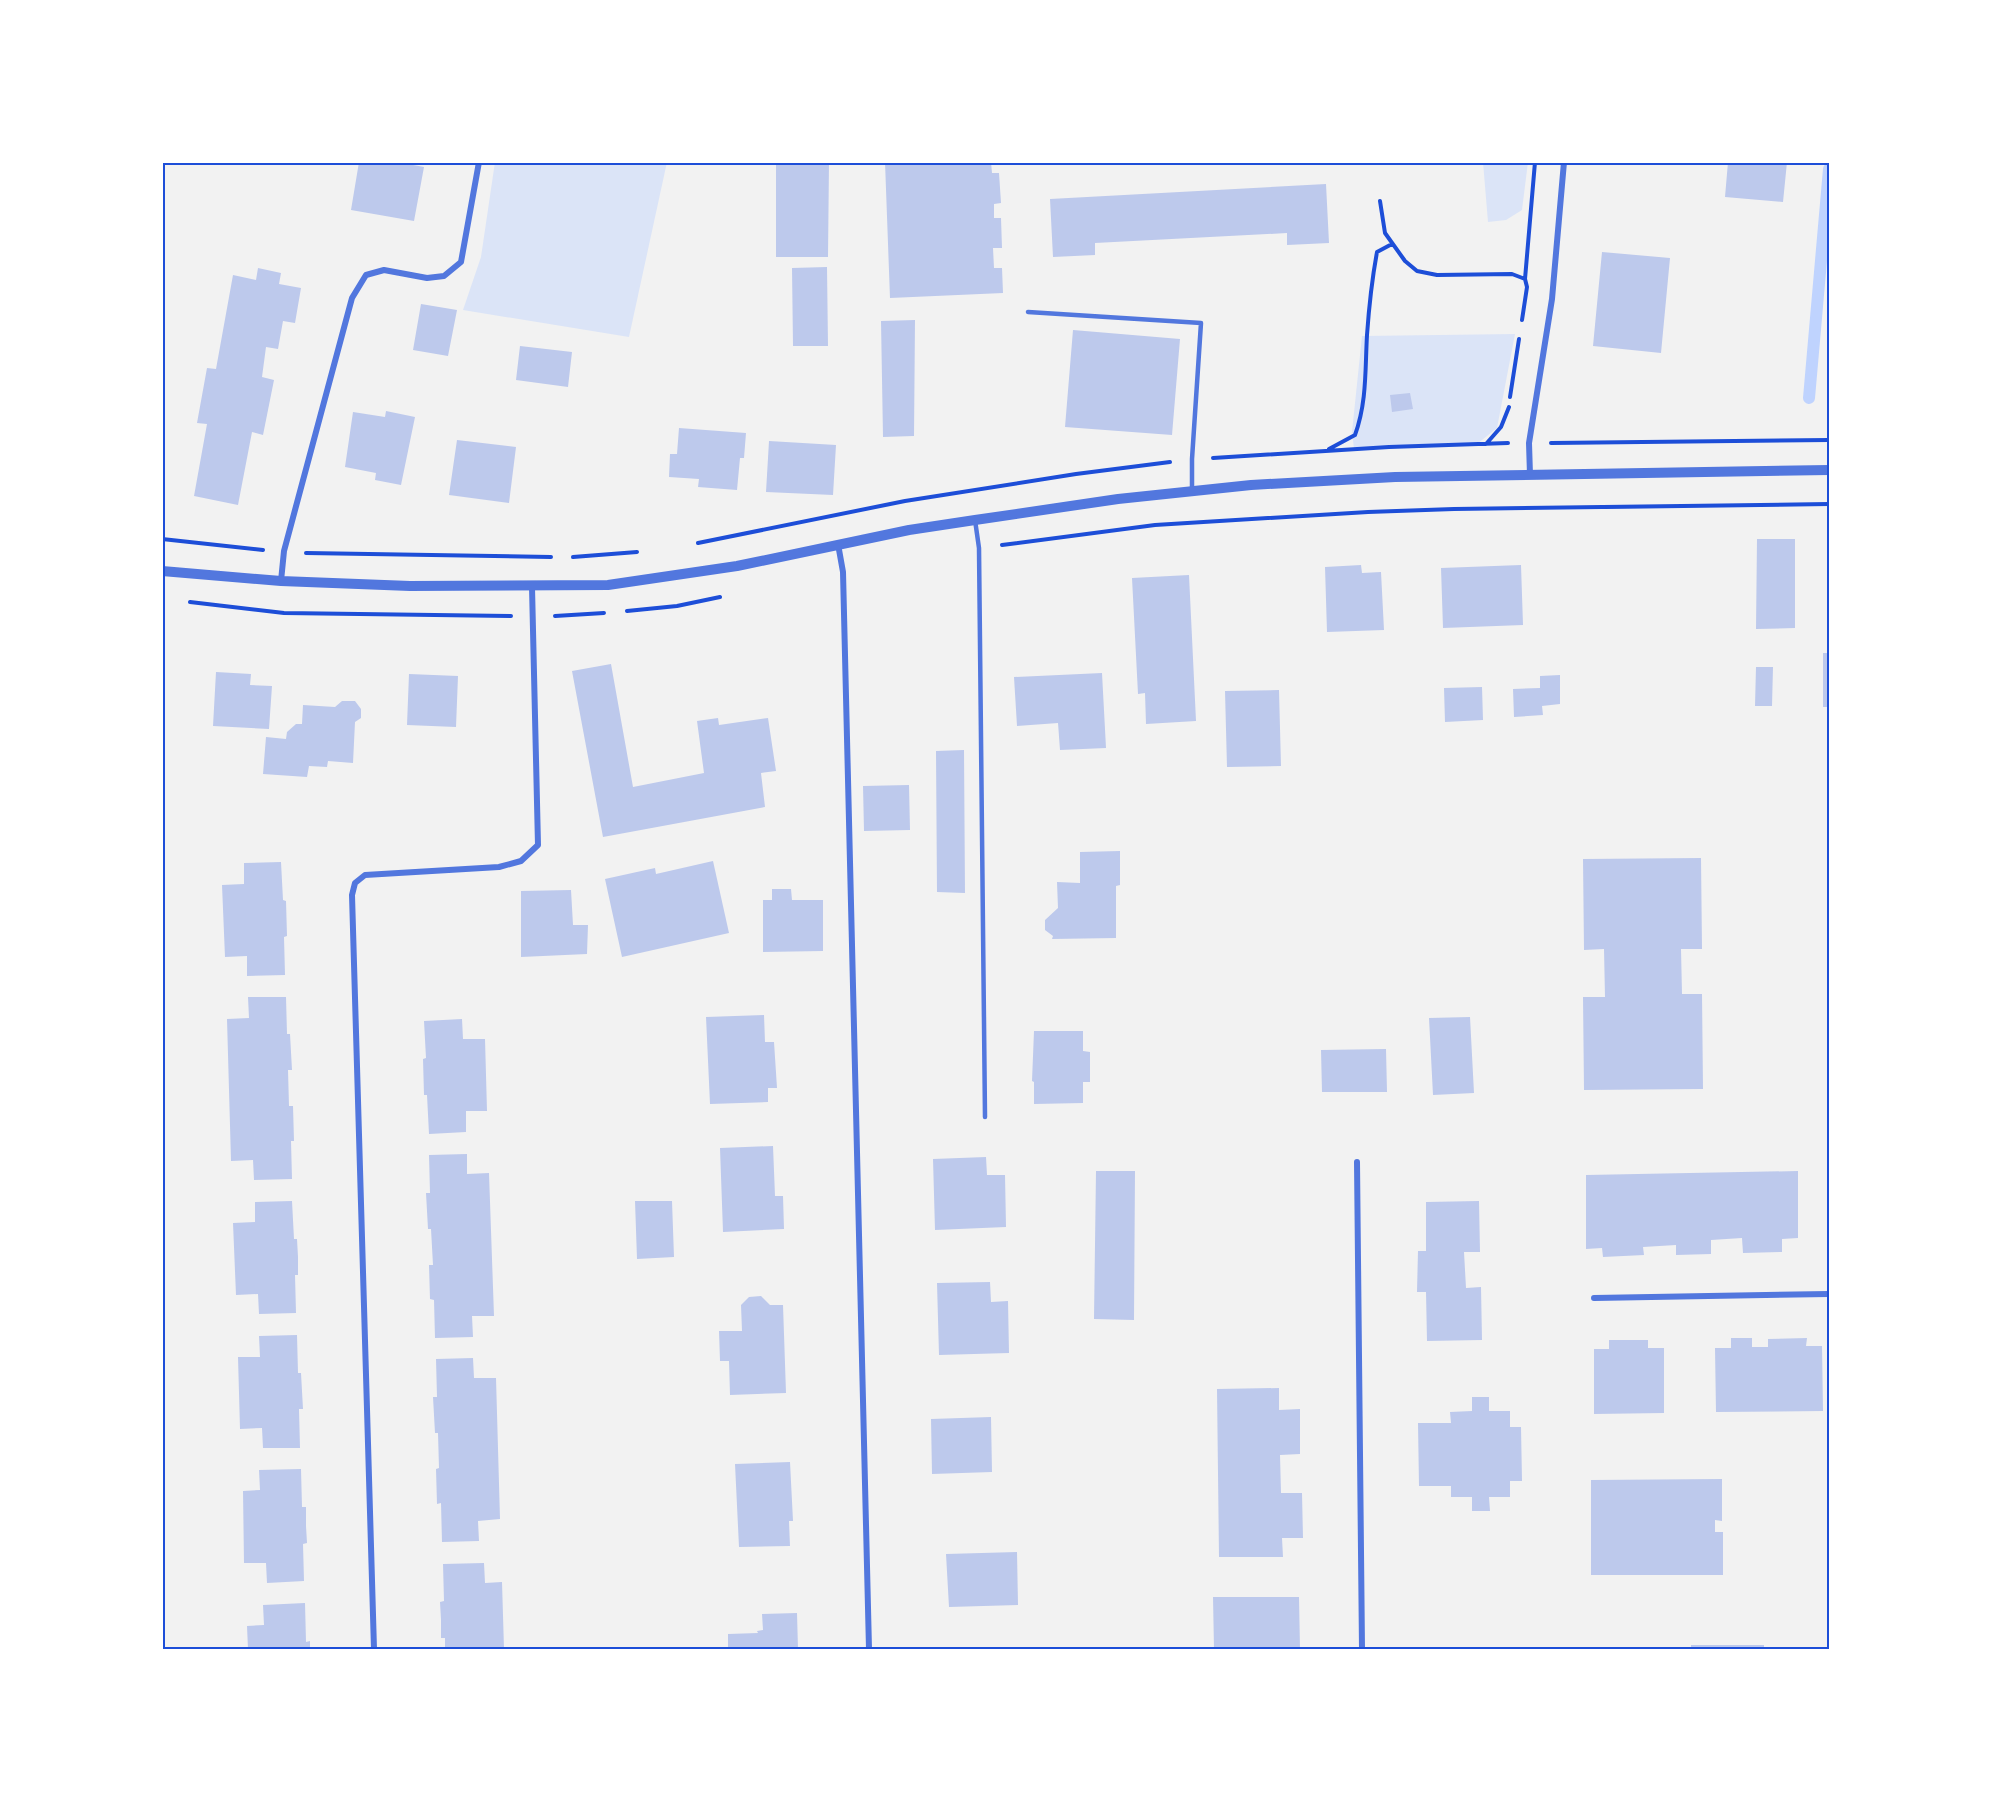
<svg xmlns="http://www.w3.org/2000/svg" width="1991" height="1811" viewBox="0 0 1991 1811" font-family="'IBM Plex Serif',serif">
<rect width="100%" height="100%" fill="#f2f2f2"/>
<path fill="#dbe4f7" d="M495 162H667L629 337 463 310 481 257Z
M1483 162H1528L1522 210 1506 220 1488 222Z
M1515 334 1497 428 1477 444 1354 449 1352 432 1362 336Z"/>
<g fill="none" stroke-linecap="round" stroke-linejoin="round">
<path stroke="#bfd3fe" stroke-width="12" d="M1809 398 1829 169"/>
</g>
<path fill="#bdc9ec" d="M359 162H397L424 167 414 221 351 210Z
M776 162H829L828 257H776Z
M885 162H991L992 173H999L1001 203 994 204V218H1001L1002 248H993L994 268H1002L1003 293 890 298Z
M1728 162H1787L1783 202 1725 197Z
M1326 184 1329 243 1287 245V233L1095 243V255L1053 257 1050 199Z
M1602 252 1670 258 1661 353 1593 346Z
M827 267 828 346H793L792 268Z
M258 268 281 273 279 284 301 288 295 323 283 321 278 349 266 347 262 377 274 380 263 435 252 432 238 505 194 496 207 424 197 423 207 368 216 369 233 275 256 280Z
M421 304 457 310 448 356 413 350Z
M915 320 914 436 883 437 881 321Z
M1073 330 1180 339 1172 435 1065 427Z
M520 346 572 352 568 387 516 380Z
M1410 393 1413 409 1392 412 1390 395Z
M386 411 415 417 401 485 375 480 376 473 345 467 353 412 385 417Z
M679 428 746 433 744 458H740L737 490 698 487 699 479 669 477 670 454H677Z
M457 440 516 447 509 503 449 495Z
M769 441 836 445 833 495 766 492Z
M1757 539H1795V628L1756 629Z
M1361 565 1362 573 1381 572 1384 630 1327 632 1325 567Z
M1521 565 1523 625 1443 628 1441 568Z
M1189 575 1196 721 1146 724 1145 693 1138 694 1132 578Z
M1823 653H1829V707H1823Z
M611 664 633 787 704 773 697 721 718 718 719 725 768 718 776 771 761 773 765 807 603 837 572 671Z
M1756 667H1773L1772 706H1755Z
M216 672 251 674 250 685 272 686 269 729 213 726Z
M1102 673 1106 748 1060 750 1058 723 1017 726 1014 677Z
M409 674 458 676 456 727 407 725Z
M1560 675V704L1542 706 1543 715 1514 717 1513 689 1540 688V676Z
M1482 687 1483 720 1445 722 1444 688Z
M1279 690 1281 766 1227 767 1225 691Z
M342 701H355L361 709V718L355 722 353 763 328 761 327 767 309 766 307 777 263 774 266 737 286 739 287 732 296 724H302L303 705 335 707Z
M964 750 965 893 937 892 936 751Z
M909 785 910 830 864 831 863 786Z
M1120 851V885L1116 886V938L1052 939 1053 936 1045 930V920L1058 908 1057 882 1080 883V852Z
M1701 858 1702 949H1681L1682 994H1702L1703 1089 1584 1090 1583 997H1605L1604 949 1584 950 1583 859Z
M713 861 729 933 622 957 605 879 655 868 656 874Z
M281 862 283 900 286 901 287 936 284 937 285 975 247 976V956L225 957 222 885 244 884V863Z
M772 889H791L792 900H823V951L763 952V900H772Z
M571 890 573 925H588L587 954 521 957V891Z
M248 997H286L287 1034H290L292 1070H288L289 1106H293L294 1141H291L292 1179 254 1180 253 1160 231 1161 227 1019 249 1018Z
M764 1015 765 1042H774L777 1088H768V1102L710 1104 706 1017Z
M1470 1017 1474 1093 1433 1095 1429 1018Z
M462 1019 463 1039H485L487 1111H466V1132L429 1134 427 1095H424L423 1059 426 1058 424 1021Z
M1034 1031H1083V1051L1090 1052V1082H1083V1103L1034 1104V1082L1032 1081Z
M1386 1049 1387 1092H1322L1321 1050Z
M773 1146 775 1196H783L784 1229 723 1232 720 1148Z
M467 1154V1174L489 1173 494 1316H472L473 1337 435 1338 434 1300 430 1299 429 1265H433L431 1229H428L426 1193H430L429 1155Z
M986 1157 987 1175H1005L1006 1227 935 1230 933 1159Z
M1096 1171H1135L1134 1320 1094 1319Z
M1798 1171V1238L1782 1239V1252L1743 1253 1742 1238 1711 1240V1254L1676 1255V1245L1643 1247 1644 1255 1603 1257 1602 1248 1586 1249V1175Z
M292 1201 294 1239H297L298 1257V1275H295L296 1313 259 1314 258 1294 236 1295 233 1223 255 1222V1202Z
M635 1201H672L674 1257 637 1259Z
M1479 1201 1480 1252H1464L1466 1288 1481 1287 1482 1340 1427 1341 1426 1292H1417L1418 1251H1426V1202Z
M990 1282 991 1302 1008 1301 1009 1353 939 1355 937 1283Z
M761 1296 770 1305H783L786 1393 730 1395 729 1361H720L719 1331H742L741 1305 749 1297Z
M297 1335 298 1373H301L303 1409H299L300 1448H263L262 1428 240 1429 238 1357H260L259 1336Z
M1731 1338H1752V1347H1768V1339L1807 1338 1806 1346H1822L1823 1411 1716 1412 1715 1348H1731Z
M1609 1340H1648V1348H1664V1413L1594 1414V1349H1609Z
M473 1358 474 1378H496L500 1519 478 1521 479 1541 442 1542 441 1503 437 1504 436 1469 439 1468 438 1433H435L433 1397H437L436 1359Z
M1279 1388V1410L1300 1409V1454L1280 1455 1281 1493H1302L1303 1538H1282L1283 1557H1219L1217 1389Z
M1472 1397H1489V1411H1510V1427H1521L1522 1481H1510V1497H1489L1490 1511H1472V1497H1451V1486H1419L1418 1423H1451L1450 1412 1472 1411Z
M991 1417 992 1472 932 1474 931 1419Z
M790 1462 793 1521H789L790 1546 739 1547 735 1464Z
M301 1469 302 1507H306V1526L307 1543 303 1544 304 1581 267 1583 266 1563H244L243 1491 260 1490 259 1470Z
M1722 1479V1521L1715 1520V1532H1723V1575H1591V1480Z
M1017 1552 1018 1605 949 1607 946 1554Z
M484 1563 485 1583 502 1582 504 1649H445V1638H441V1620L440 1602 444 1601 443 1564Z
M1213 1597H1299L1300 1649H1214Z
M305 1603 306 1642 310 1641V1649H248L247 1626 264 1625 263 1605Z
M797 1613 798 1649H728V1634L758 1633 757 1631 763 1630 762 1614Z
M1691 1645H1764V1649H1691Z"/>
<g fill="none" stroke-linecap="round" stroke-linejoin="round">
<path stroke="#1d4ed8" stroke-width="4" d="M1380 201 1385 233 1405 261 1417 271 1437 275 1512 274 1525 279 1527 287 1522 320
M1525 279 1535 162
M1510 397 1519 339
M1551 443 1829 440
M1486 444 1501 427 1509 407
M1329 449 1355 435C1367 402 1365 370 1367 335 1369 307 1372 279 1377 252L1392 244
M1213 458 1389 447 1508 443
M162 539 263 550
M698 543 905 501 1076 474 1170 462
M1002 545 1155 525 1368 512 1454 509 1829 504
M306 553 551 557
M573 557 637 552
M190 602 284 613 511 616
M627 611 677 606 720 597
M555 616 604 613"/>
<path stroke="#5277de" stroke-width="4.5" d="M1028 312 1201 323 1192 459V491
M975 520 979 548 985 1117"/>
<path stroke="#5277de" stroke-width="6" d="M1530 475 1529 443 1552 299 1564 162
M838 544 843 572 869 1649
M281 581 284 551 352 298 366 275 384 270 427 278 444 276 461 262 479 162
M1357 1162 1362 1649
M1594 1298 1829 1294
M374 1649 352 895 355 883 365 875 499 867 521 861 538 845 532 587"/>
<path stroke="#5277de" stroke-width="10" d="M162 571 281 581 410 586 608 585 737 566 909 530 975 520 1118 499 1251 485 1395 477 1829 470"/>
</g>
<rect width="1991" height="1811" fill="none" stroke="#ffffff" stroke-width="327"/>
<rect x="164" y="164" width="1664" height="1484" fill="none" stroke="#1d4ed8" stroke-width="2"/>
</svg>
